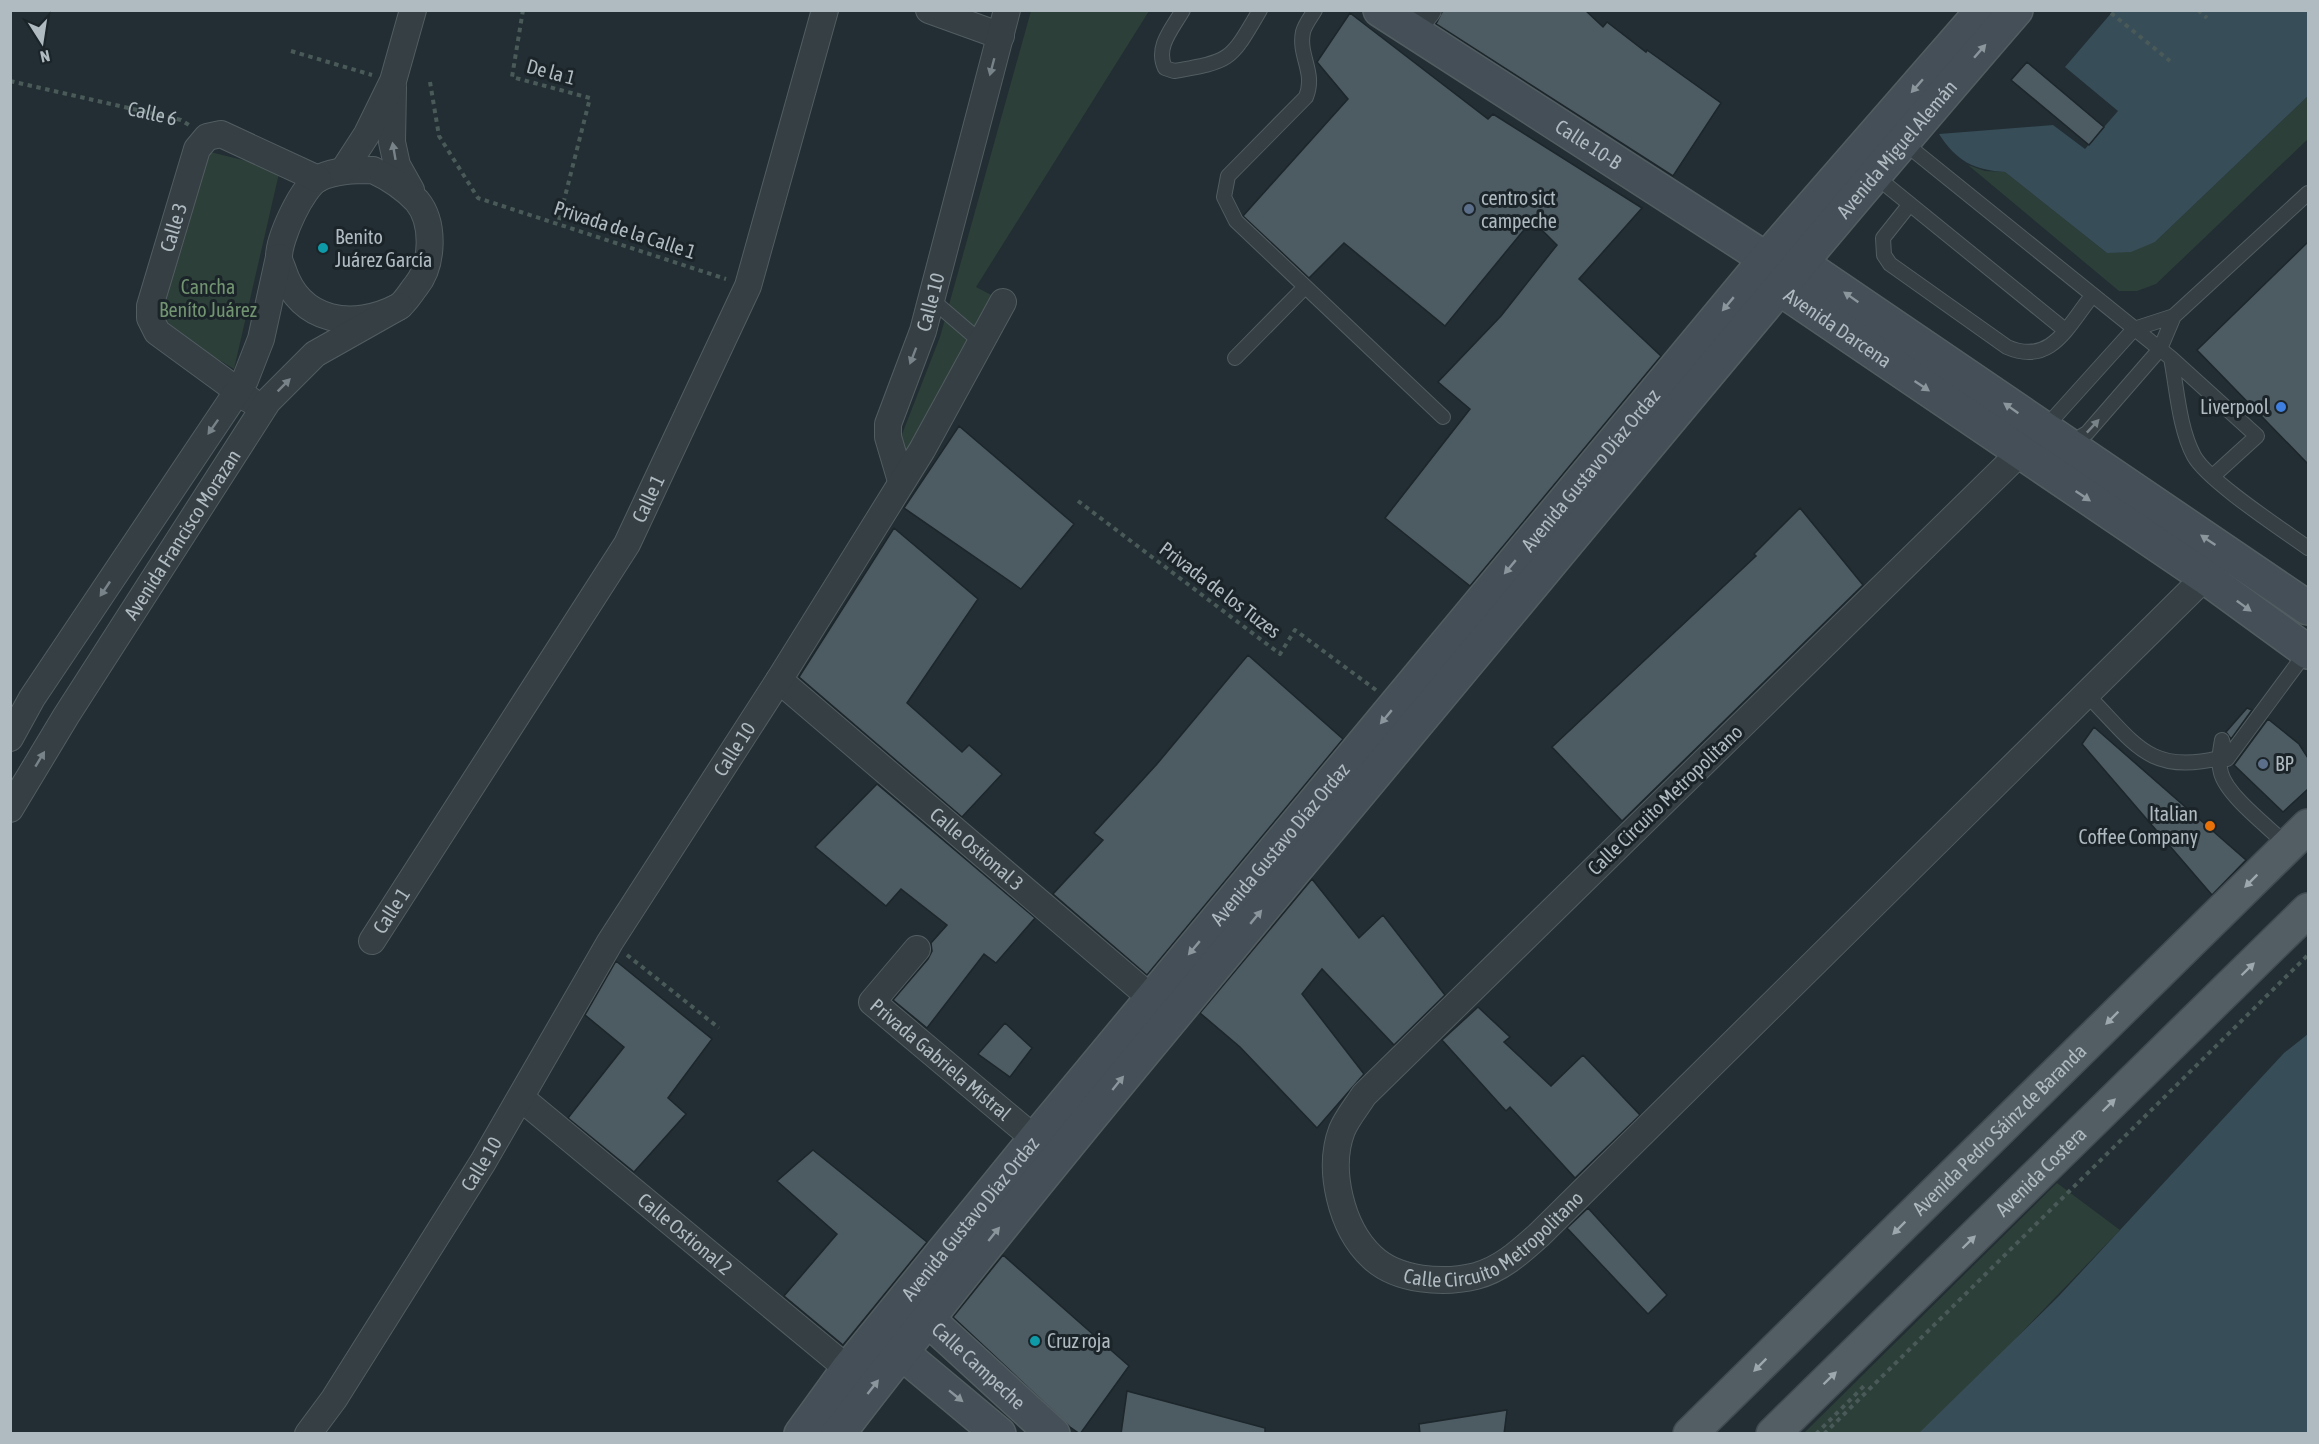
<svg xmlns="http://www.w3.org/2000/svg" width="2319" height="1444" viewBox="0 0 2319 1444" font-family="'Asap Condensed',sans-serif">
<rect width="100%" height="100%" fill="#222e33"/>
<path fill="#2d3f39" d="M1031 11H1149L976 287 997 298 907 464 899 442 940 337Z
M2308 96V139L2156 284 2137 291H2119L1968 165 1985 171 2005 172 2107 253 2155 242Z
M206 151 280 169 234 369 159 323Z
M2057 1183 2120 1230 1925 1433 1803 1434Z"/>
<path fill="#374d58" d="M2113 11H2308V96L2155 242 2131 252 2107 253 2005 172C1974 170 1956 161 1939 134L2053 125 2085 149 2118 111 2065 67Z
M2308 1034V1433H1919L2058 1297 2284 1053Z"/>
<path fill="#4d5b62" stroke="#1c262b" stroke-width="1.5" d="M1443 10H1585L1603 27 1607 22 1646 52 1647 50 1721 103 1673 176 1436 24Z
M1350 13 1488 119 1493 114 1642 208 1579 279 1661 356 1470 586 1385 518 1470 409 1438 382 1501 316 1557 245 1532 220 1445 326 1344 243 1309 278 1243 216 1348 99 1317 62Z
M2027 62 2104 127 2089 145 2011 80Z
M2308 242V464L2197 350Z
M959 426 1074 524 1021 589 904 508Z
M1800 508 1863 585 1622 821 1552 747 1756 556 1754 554Z
M894 528 978 599 907 703 962 752 969 745 1002 774 962 817 799 677Z
M1248 655 1343 739 1147 975 1053 894 1103 840 1094 833 1157 764Z
M2247 708 2252 710 2231 739 2226 732Z
M2268 719 2299 744 2308 758V789L2283 812 2234 765Z
M2094 727 2246 860 2212 895 2082 744Z
M877 784 1035 918 996 963 984 954 927 1028 893 1000 928 959 932 951 931 943 947 925 901 889 886 906 815 847Z
M1312 879 1359 938 1383 915 1445 995 1394 1045 1322 969 1302 994 1364 1074 1317 1128 1240 1047 1200 1013Z
M616 961 712 1039 668 1098 686 1114 634 1172 568 1118 624 1047 585 1015Z
M1478 1007 1510 1037 1504 1042 1551 1086 1583 1055 1640 1115 1575 1178 1510 1107 1506 1111 1442 1040Z
M1005 1023 1032 1048 1010 1077 978 1054Z
M813 1150 927 1242 843 1345 784 1296 837 1234 777 1181Z
M1588 1208 1667 1295 1648 1314 1567 1228Z
M1003 1255 1129 1366 1080 1434 1070 1427 953 1317Z
M1127 1391 1265 1428V1434H1121Z
M1507 1410 1504 1434H1420L1419 1424Z"/>
<g fill="none" stroke-linecap="round" stroke-linejoin="round">
<defs>
<path id="lane" d="M1183 10C1172 29 1155 47 1165 68L1174 71C1232 61 1230 61 1260 10
M1315 10C1311 17 1305 24 1303 32 1298 56 1316 72 1306 97L1228 176 1224 197 1236 221 1443 417
M1902 141 2171 358C2177 389 2179 428 2194 456 2208 481 2283 530 2308 548
M1874 175 2065 330
M1910 204 1883 238 1884 255 1890 264 2007 347C2051 366 2067 327 2092 296
M931 299 981 342
M1235 358 1305 287
M2171 358 2257 436 2213 476
M2043 430 2134 329 2174 316 2308 193
M2068 444 2087 433 2160 349 2174 316
M2086 694C2133 740 2147 776 2219 758
M2227 759 2222 740C2220 751 2218 762 2221 773 2227 796 2270 828 2288 846
M2227 759 2307 651"/>
<g id="street">
<path d="M929 10 1001 36"/>
<path d="M1411 31 1428 10"/>
<path d="M393 87 392 142 397 165 411 190"/>
<path d="M373 170C390 178 404 187 417 201 435 223 433 265 416 286 411 292 405 303 398 307 354 330 300 323 283 270 282 267 279 261 279 257 279 238 302 187 319 178 336 170 355 170 373 170Z"/>
<path d="M343 171 367 134 393 81 413 10"/>
<path id="s2" d="M250 400 157 332 150 318V306L197 149 207 137 221 134 318 179"/>
<path id="s3" d="M2034 439 1364 1095C1357 1106 1347 1118 1342 1130 1327 1169 1341 1228 1372 1257 1397 1281 1444 1284 1476 1276 1502 1269 1521 1251 1540 1234L2205 577"/>
<path id="s4" d="M901 481 888 437V424L923 331 1007 10"/>
<path id="s5" d="M779 680 1164 1009"/>
<path d="M10 738 32 698 245 380 261 339 279 257"/>
<path id="s6" d="M10 809 66 716 268 401 315 354 400 306"/>
<path id="s7" d="M372 941 627 544 748 286 825 10"/>
<path id="s8" d="M917 949 872 1002 1035 1139"/>
<path id="s9" d="M521 1098 848 1369"/>
<path id="s10" d="M308 1434 334 1399 483 1162 610 942 779 680 922 450 1003 302"/>
</g>
<g id="secondary">
<path id="s11" d="M1380 10 1766 259 1801 263 2308 608"/>
<path id="s12" d="M1770 268 1779 288 2205 577 2308 652"/>
<path id="s13" d="M910 1303 1053 1434"/>
<path d="M884 1338 999 1434"/>
<path id="s14" d="M801 1434 848 1369 1035 1139 1766 259 1983 10"/>
<path id="s15" d="M838 1434C1023 1193 1219 962 1413 728 1613 488 1811 247 2016 10"/>
</g>
<g id="primary">
<path id="s16" d="M1690 1434 2308 826"/>
<path id="s17" d="M1773 1434 2308 910"/>
</g>
</defs>
<use href="#lane" stroke="#525d62" stroke-width="16"/>
<use href="#street" stroke="#525d62" stroke-width="28"/>
<use href="#secondary" stroke="#525d62" stroke-width="36"/>
<use href="#primary" stroke="#414b51" stroke-width="36"/>
<g stroke="#4a5a58" stroke-width="4" stroke-dasharray="4.5 4.5" stroke-linecap="butt">
<path d="M523 10 512 77 590 98 558 224"/>
<path d="M2198 10 2207 18"/>
<path d="M2111 13 2170 61"/>
<path d="M291 51 372 75"/>
<path id="s1" d="M10 81 181 120 189 125"/>
<path d="M430 82 439 136 478 198 726 279"/>
<path d="M1078 501 1280 654 1295 630 1376 690"/>
<path d="M627 955 719 1028"/>
<path d="M1816 1434 1866 1384"/>
<path d="M1824 1434 2308 955"/>
</g>
<use href="#lane" stroke="#353f44" stroke-width="14"/>
<use href="#street" stroke="#353f44" stroke-width="26"/>
<use href="#secondary" stroke="#444f57" stroke-width="33"/>
<use href="#primary" stroke="#535e64" stroke-width="33"/>
</g>
<defs><path id="oneway-solid" d="M-6-.8H1V-3.2L6.5 0L1 3.2V.8H-6Z" transform="scale(1.5)"/></defs>
<g fill="#8a959c">
<use href="#oneway-solid" transform="translate(1980 51) rotate(-49)"/>
<use href="#oneway-solid" transform="translate(1917 86) rotate(131)"/>
<use href="#oneway-solid" transform="translate(1851 297) rotate(-145)"/>
<use href="#oneway-solid" transform="translate(1728 304) rotate(130)"/>
<use href="#oneway-solid" transform="translate(1922 386) rotate(34)"/>
<use href="#oneway-solid" transform="translate(2011 408) rotate(-145)"/>
<use href="#oneway-solid" transform="translate(2083 496) rotate(34)"/>
<use href="#oneway-solid" transform="translate(2208 540) rotate(-146)"/>
<use href="#oneway-solid" transform="translate(1510 567) rotate(130)"/>
<use href="#oneway-solid" transform="translate(2244 606) rotate(36)"/>
<use href="#oneway-solid" transform="translate(1386 717) rotate(130)"/>
<use href="#oneway-solid" transform="translate(1256 917) rotate(-50)"/>
<use href="#oneway-solid" transform="translate(1194 948) rotate(130)"/>
<use href="#oneway-solid" transform="translate(1118 1083) rotate(-51)"/>
<use href="#oneway-solid" transform="translate(994 1234) rotate(-51)"/>
<use href="#oneway-solid" transform="translate(873 1387) rotate(-52)"/>
<use href="#oneway-solid" transform="translate(956 1396) rotate(39)"/>
</g>
<g fill="#788389">
<use href="#oneway-solid" transform="translate(992 67) rotate(105)"/>
<use href="#oneway-solid" transform="translate(394 151) rotate(-100)"/>
<use href="#oneway-solid" transform="translate(913 356) rotate(111)"/>
<use href="#oneway-solid" transform="translate(284 385) rotate(-45)"/>
<use href="#oneway-solid" transform="translate(2093 426) rotate(-47)"/>
<use href="#oneway-solid" transform="translate(213 427) rotate(125)"/>
<use href="#oneway-solid" transform="translate(105 589) rotate(124)"/>
<use href="#oneway-solid" transform="translate(40 759) rotate(-59)"/>
</g>
<g fill="#9da8ae">
<use href="#oneway-solid" transform="translate(2251 881) rotate(135)"/>
<use href="#oneway-solid" transform="translate(2248 969) rotate(-44)"/>
<use href="#oneway-solid" transform="translate(2112 1018) rotate(135)"/>
<use href="#oneway-solid" transform="translate(2109 1105) rotate(-44)"/>
<use href="#oneway-solid" transform="translate(1899 1228) rotate(135)"/>
<use href="#oneway-solid" transform="translate(1969 1242) rotate(-44)"/>
<use href="#oneway-solid" transform="translate(1760 1365) rotate(135)"/>
<use href="#oneway-solid" transform="translate(1830 1378) rotate(-44)"/>
</g>
<g fill="#5c6f8a" stroke="#1b2429" stroke-width="2">
<circle cx="1469" cy="209" r="6"/>
<circle cx="2263" cy="764" r="6"/>
</g>
<g fill="#0f9aa8" stroke="#1b2429" stroke-width="2">
<circle cx="323" cy="248" r="6"/>
<circle cx="1035" cy="1341" r="6"/>
</g>
<circle fill="#3f7fe0" stroke="#1b2429" stroke-width="2" cx="2281" cy="407" r="6"/>
<circle fill="#e8710a" stroke="#1b2429" stroke-width="2" cx="2210" cy="826" r="6"/>
<g text-anchor="middle" stroke-width="6" stroke-linejoin="round" paint-order="stroke">
<g font-size="20" fill="#afbac1" stroke="#1b2429">
<text transform="translate(551 72) rotate(15)" y="7">De la 1</text>
<text dy="7" stroke="none"><textPath href="#s1" startOffset="146">Calle 6</textPath></text>
<text dy="7" stroke="none"><textPath href="#s11" startOffset="248">Calle 10-B</textPath></text>
<text dy="7" stroke="none"><textPath href="#s15" startOffset="1665">Avenida Miguel Alemán</textPath></text>
<text dy="7" stroke="none"><textPath href="#s2" startOffset="225">Calle 3</textPath></text>
<text transform="translate(625 230) rotate(18)" y="7">Privada de la Calle 1</text>
<text dy="7" stroke="none"><textPath href="#s4" startOffset="188">Calle 10</textPath></text>
<text dy="7" stroke="none"><textPath href="#s12" startOffset="93">Avenida Darcena</textPath></text>
<text dy="7" stroke="none"><textPath href="#s14" startOffset="1246">Avenida Gustavo Díaz Ordaz</textPath></text>
<text dy="7" stroke="none"><textPath href="#s7" startOffset="522">Calle 1</textPath></text>
<text dy="7" stroke="none"><textPath href="#s6" startOffset="324">Avenida Francisco Morazan</textPath></text>
<text transform="translate(1220 590) rotate(37)" y="7">Privada de los Tuzes</text>
<text dy="7" stroke="none"><textPath href="#s10" startOffset="807">Calle 10</textPath></text>
<text transform="translate(1665 800) rotate(-44)" y="7">Calle Circuito Metropolitano</text>
<text dy="7" stroke="none"><textPath href="#s14" startOffset="760">Avenida Gustavo Díaz Ordaz</textPath></text>
<text dy="7" stroke="none"><textPath href="#s5" startOffset="260">Calle Ostional 3</textPath></text>
<text dy="7" stroke="none"><textPath href="#s7" startOffset="36">Calle 1</textPath></text>
<text dy="7" stroke="none"><textPath href="#s8" startOffset="159">Privada Gabriela Mistral</textPath></text>
<text dy="7" stroke="none"><textPath href="#s16" startOffset="434">Avenida Pedro Sáinz de Baranda</textPath></text>
<text dy="7" stroke="none"><textPath href="#s10" startOffset="321">Calle 10</textPath></text>
<text dy="7" stroke="none"><textPath href="#s17" startOffset="375">Avenida Costera</textPath></text>
<text dy="7" stroke="none"><textPath href="#s14" startOffset="274">Avenida Gustavo Díaz Ordaz</textPath></text>
<text dy="7" stroke="none"><textPath href="#s3" startOffset="1256">Calle Circuito Metropolitano</textPath></text>
<text dy="7" stroke="none"><textPath href="#s9" startOffset="213">Calle Ostional 2</textPath></text>
<text dy="7" stroke="none"><textPath href="#s13" startOffset="93">Calle Campeche</textPath></text>
</g>
<g font-size="20" fill="#afbac1" stroke="#1b2429" text-anchor="start">
<text x="1481" y="205">centro sict<tspan x="1481" dy="23">campeche</tspan></text>
<text x="335" y="244">Benito<tspan x="335" dy="23">Juárez García</tspan></text>
<text x="2269" y="414" text-anchor="end">Liverpool</text>
<text x="2275" y="771">BP</text>
<text x="2198" y="821" text-anchor="end">Italian<tspan x="2198" dy="23">Coffee Company</tspan></text>
<text x="1047" y="1348">Cruz roja</text>
</g>
<g font-size="20" fill="#729471" stroke="#1b2429">
<text x="208" y="294">Cancha<tspan x="208" dy="23">Beníto Juárez</tspan></text>
</g>
</g>
<rect width="2319" height="1444" fill="none" stroke="#afbac1" stroke-width="24"/>
<g transform="translate(42 42) rotate(168)" stroke="#1b2429" stroke-width="4.5" paint-order="stroke">
<path d="M0-4.5L10 22L0 15L-10 22Z" fill="#afbac1"/>
<text y="-9" font-size="16" font-weight="bold" text-anchor="middle" fill="#afbac1">N</text>
</g>
</svg>
